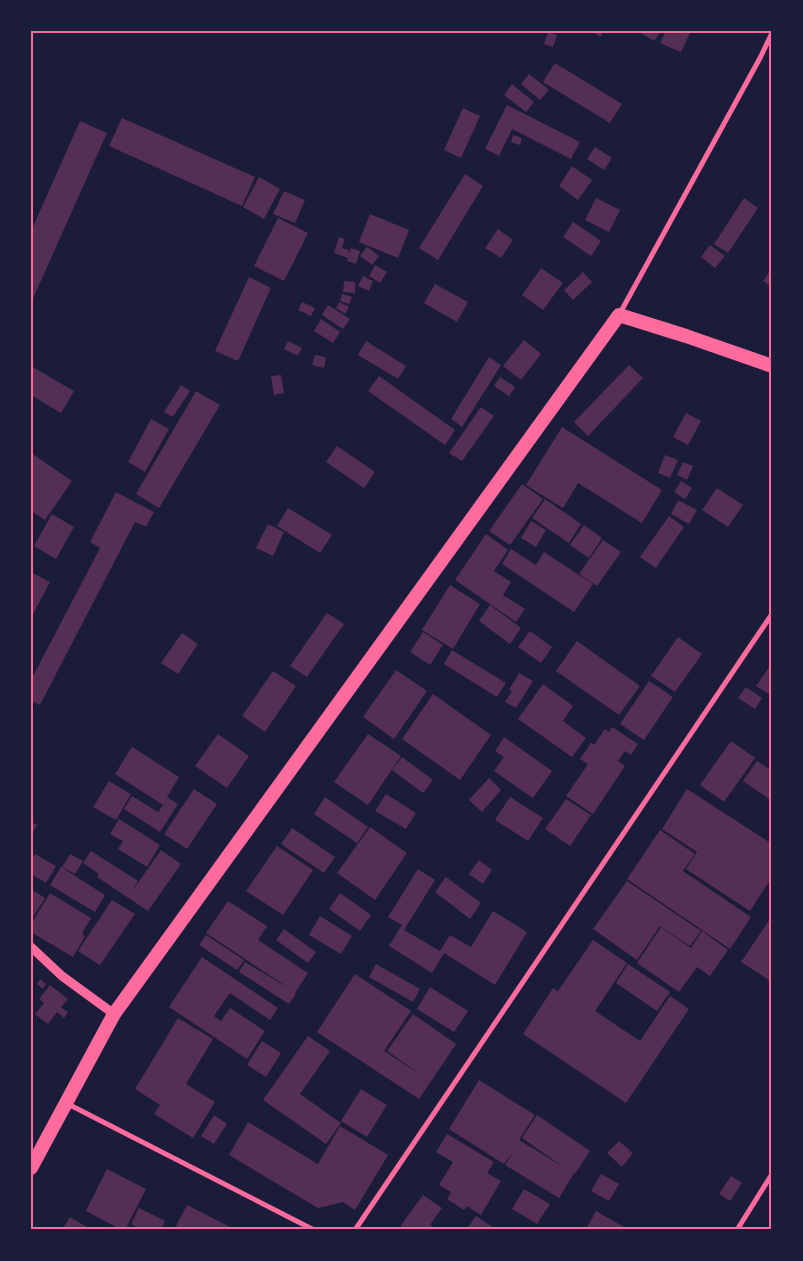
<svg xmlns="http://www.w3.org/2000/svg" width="803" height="1261" viewBox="0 0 803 1261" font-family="'PT Sans Narrow',sans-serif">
<rect width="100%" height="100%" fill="#1b1b3a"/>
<path fill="#542f53" d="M592 31H604L600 37Z
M638 31H661L654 41Z
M666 31H691L681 52 660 43Z
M548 32 557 35 553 47 544 44Z
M555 63 622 104 610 123 543 82Z
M529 74 549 90 540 100 521 84Z
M512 84 534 102 526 112 504 95Z
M507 105 580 142 571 159 512 129 499 156 485 149Z
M463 108 480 116 461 158 444 150Z
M122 118 255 177 242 206 109 146Z
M80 121 107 133 31 303V231Z
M513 135 522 138 520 145 511 142Z
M595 147 612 158 604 170 587 159Z
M572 166 592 180 578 200 559 186Z
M465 174 483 186 438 260 419 248Z
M259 177 280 189 264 219 243 207Z
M284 191 305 200 295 223 273 214Z
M596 198 620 210 609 232 585 220Z
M744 198 758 208 728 253 714 244Z
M370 214 409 230 398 258 359 242Z
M278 218 308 233 284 281 254 266Z
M573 222 601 241 591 256 563 237Z
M498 229 513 240 501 258 485 248Z
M339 237 345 239 342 248 349 250 348 256 351 248 360 251 356 264 347 261 348 258 334 253Z
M710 245 725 256 715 268 701 257Z
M367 247 379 256 372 265 360 256Z
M375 265 387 272 380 283 369 276Z
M541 268 563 283 543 310 522 295Z
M772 268V287L763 281Z
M583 272 592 282 573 300 564 290Z
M363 276 373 281 369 291 358 286Z
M249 277 271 288 238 361 215 351Z
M344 281 355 282V293L343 292Z
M435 284 468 302 457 322 424 303Z
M342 294 352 297 349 304 340 301Z
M302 302 315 308 311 316 298 310Z
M339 302 349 307 345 314 336 308Z
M328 305 350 319 343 329 322 315Z
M321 319 340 332 333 343 314 331Z
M524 340 541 354 521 380 503 366Z
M288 341 302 348 298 356 284 349Z
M366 341 406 366 398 379 358 355Z
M315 355 326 357 324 368 312 365Z
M489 357 501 365 462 427 451 419Z
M629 365 643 378 588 436 574 422Z
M31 366 74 391 61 413 31 395Z
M281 375 284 393 274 395 271 376Z
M379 376 455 430 445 445 368 391Z
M500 377 515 387 509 396 494 386Z
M181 385 190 391 173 417 164 412Z
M196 391 220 405 159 508 136 494Z
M481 407 494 416 462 461 449 453Z
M686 413 701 421 688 445 673 437Z
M151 419 169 429 145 472 128 462Z
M562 427 662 490 642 523 578 483 563 508 526 485Z
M337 446 375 472 364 488 326 462Z
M31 453 72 481 45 520 31 511Z
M665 455 678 460 670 478 658 473Z
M683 462 693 466 687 480 677 475Z
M681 481 692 488 685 499 674 492Z
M522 484 543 499 510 545 489 531Z
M717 488 743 505 728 527 702 510Z
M116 492 154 512 146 527 135 522 40 705 31 701V680L100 548 90 542Z
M545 499 581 524 569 543 532 518Z
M678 500 697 510 689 524 671 514Z
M288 508 332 535 320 553 277 526Z
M52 514 74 527 56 559 34 546Z
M669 516 684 527 656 568 640 557Z
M531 521 546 530 536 547 521 538Z
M268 524 284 532 273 556 256 548Z
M584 525 602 538 589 558 570 545Z
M486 534 508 550 494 571 511 582 503 595 525 609 516 622 455 580Z
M603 540 621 552 597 586 579 574Z
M511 549 536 565 544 552 593 584 574 612 502 564Z
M31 572 50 582 31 618Z
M450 585 480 604 453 649 422 630Z
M490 605 521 628 510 644 479 621Z
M327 613 344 624 307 677 290 666Z
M530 631 552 647 541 663 518 647Z
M423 632 443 645 430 665 410 652Z
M182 633 198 644 178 674 161 663Z
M678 637 702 654 675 692 651 676Z
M577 641 640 686 619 715 556 671Z
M452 650 506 683 497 697 444 664Z
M772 663V696L756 686Z
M396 670 427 691 394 739 363 717Z
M273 671 296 686 265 732 242 716Z
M519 673 533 681 516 708 505 702 512 691 509 690Z
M649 681 673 697 644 740 620 724Z
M543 684 573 706 563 721 586 738 572 757 518 719Z
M746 687 762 698 755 709 738 698Z
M433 694 491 735 460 780 402 739Z
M612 727 638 744 631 755 625 751 618 761 625 766 593 814 566 796 588 764 580 759 591 743 594 745 605 729 609 732Z
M218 734 249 756 227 788 195 766Z
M368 734 401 756 368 805 334 782Z
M504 737 552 771 533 798 494 771 504 757 495 751Z
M731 741 755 758 724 802 700 785Z
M132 747 179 777 167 797 178 804 160 832 124 809 132 796 158 812 163 805 115 774Z
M402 757 433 780 423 793 392 770Z
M757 761 772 771V801L743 781Z
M489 778 501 790 482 812 469 800Z
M109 781 131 794 116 820 93 807Z
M194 789 217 804 187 849 164 834Z
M687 789 772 844V877L750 911 686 869 697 852 662 829Z
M386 794 416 813 406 829 375 811Z
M325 797 368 827 357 843 314 814Z
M510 797 543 818 528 841 495 820Z
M566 799 591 815 570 846 545 829Z
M119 819 160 845 147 867 118 849 123 841 110 834Z
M31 822 37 825 31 835Z
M370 827 407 853 375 900 337 873Z
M292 828 335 857 324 873 281 844Z
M660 830 695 854 683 871 751 917 730 949 627 879Z
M277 846 313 870 283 915 246 891Z
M161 850 181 864 148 911 97 877 99 874 83 863 91 851 138 881 131 893Z
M35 854 56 866 46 883 31 874V860Z
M70 854 83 861 75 874 62 867Z
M479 860 492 870 483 884 469 874Z
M61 867 105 895 95 912 50 885Z
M418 869 435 880 404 930 440 951 450 935 471 947 493 911 527 932 495 985 444 953 432 973 389 946 402 925 388 917Z
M446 877 481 903 470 919 435 892Z
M627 881 701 931 690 946 660 926 637 960 593 929Z
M31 889 45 898 31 920Z
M50 893 91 918 82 933 85 936 73 957 31 932V924Z
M340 893 371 915 360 931 329 909Z
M112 900 135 914 100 965 78 951Z
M228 901 267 926 258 940 308 973 295 993 296 994 289 1004 239 972 245 962 290 989 206 933Z
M320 916 352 936 341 954 309 935Z
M772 916V982L741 962Z
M661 927 691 948 702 931 728 950 710 976 697 967 679 992 637 963Z
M284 929 316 952 308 963 276 940Z
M206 935 244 960 237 970 199 945Z
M593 940 627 963 595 1011 640 1041 670 996 689 1009 626 1103 523 1034 553 988 558 991Z
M202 957 278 1008 270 1020 230 993 214 1016 221 1021 230 1008 265 1031 247 1059 169 1007Z
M376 964 420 989 413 1002 369 977Z
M628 964 670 992 657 1011 616 983Z
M355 974 411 1011 384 1051 424 1077 387 1051 413 1014 456 1044 419 1099 317 1032Z
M40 979 46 984 43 989 37 984Z
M50 985 68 999 61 1007 68 1012 64 1018 57 1012 48 1024 35 1014 44 1003 39 999Z
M430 987 468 1011 454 1032 417 1009Z
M178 1018 213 1039 186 1084 215 1102 193 1138 154 1114 160 1105 135 1089Z
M308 1036 330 1051 300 1094 341 1123 326 1144 263 1100Z
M262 1041 281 1053 266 1077 247 1065Z
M479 1080 535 1115 519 1140 565 1168 522 1138 537 1115 590 1151 575 1174 574 1173 559 1198 505 1165 515 1149 504 1164 449 1129Z
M361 1089 387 1105 367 1137 341 1121Z
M214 1115 227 1124 214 1144 201 1136Z
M248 1122 318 1164 340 1126 388 1155 355 1210 343 1202 318 1208 229 1155Z
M447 1134 494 1162 487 1173 501 1181 481 1215 467 1206 464 1210 447 1199 451 1192 439 1185 453 1162 436 1152Z
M619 1141 633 1153 622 1167 607 1153Z
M107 1169 146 1189 125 1230H122L86 1211Z
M601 1174 619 1184 609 1201 591 1191Z
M731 1176 742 1183 730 1201 719 1194Z
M524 1189 550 1204 537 1224 512 1209Z
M423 1195 442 1208 430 1225 437 1230H402L401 1225Z
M187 1205 236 1230H174Z
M139 1208 165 1221 161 1230H142L131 1224Z
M596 1211 629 1230H588L586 1229Z
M476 1216 497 1230H466Z
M70 1217 92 1230H62Z"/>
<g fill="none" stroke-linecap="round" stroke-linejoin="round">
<path stroke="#ff6b9d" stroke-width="5" d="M619 315 760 58 772 33
M66 1103 314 1230
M355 1230 772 614
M737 1230 772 1174"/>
<path stroke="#ff6b9d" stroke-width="9" d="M31 947 62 976 114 1014"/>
<path stroke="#ff6b9d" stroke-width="14" d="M31 1168 114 1014 619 315 686 336 772 366"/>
</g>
<rect width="803" height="1261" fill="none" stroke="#1b1b3a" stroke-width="65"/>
<rect x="32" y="32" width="738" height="1196" fill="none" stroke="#ff6b9d" stroke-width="2"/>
</svg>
